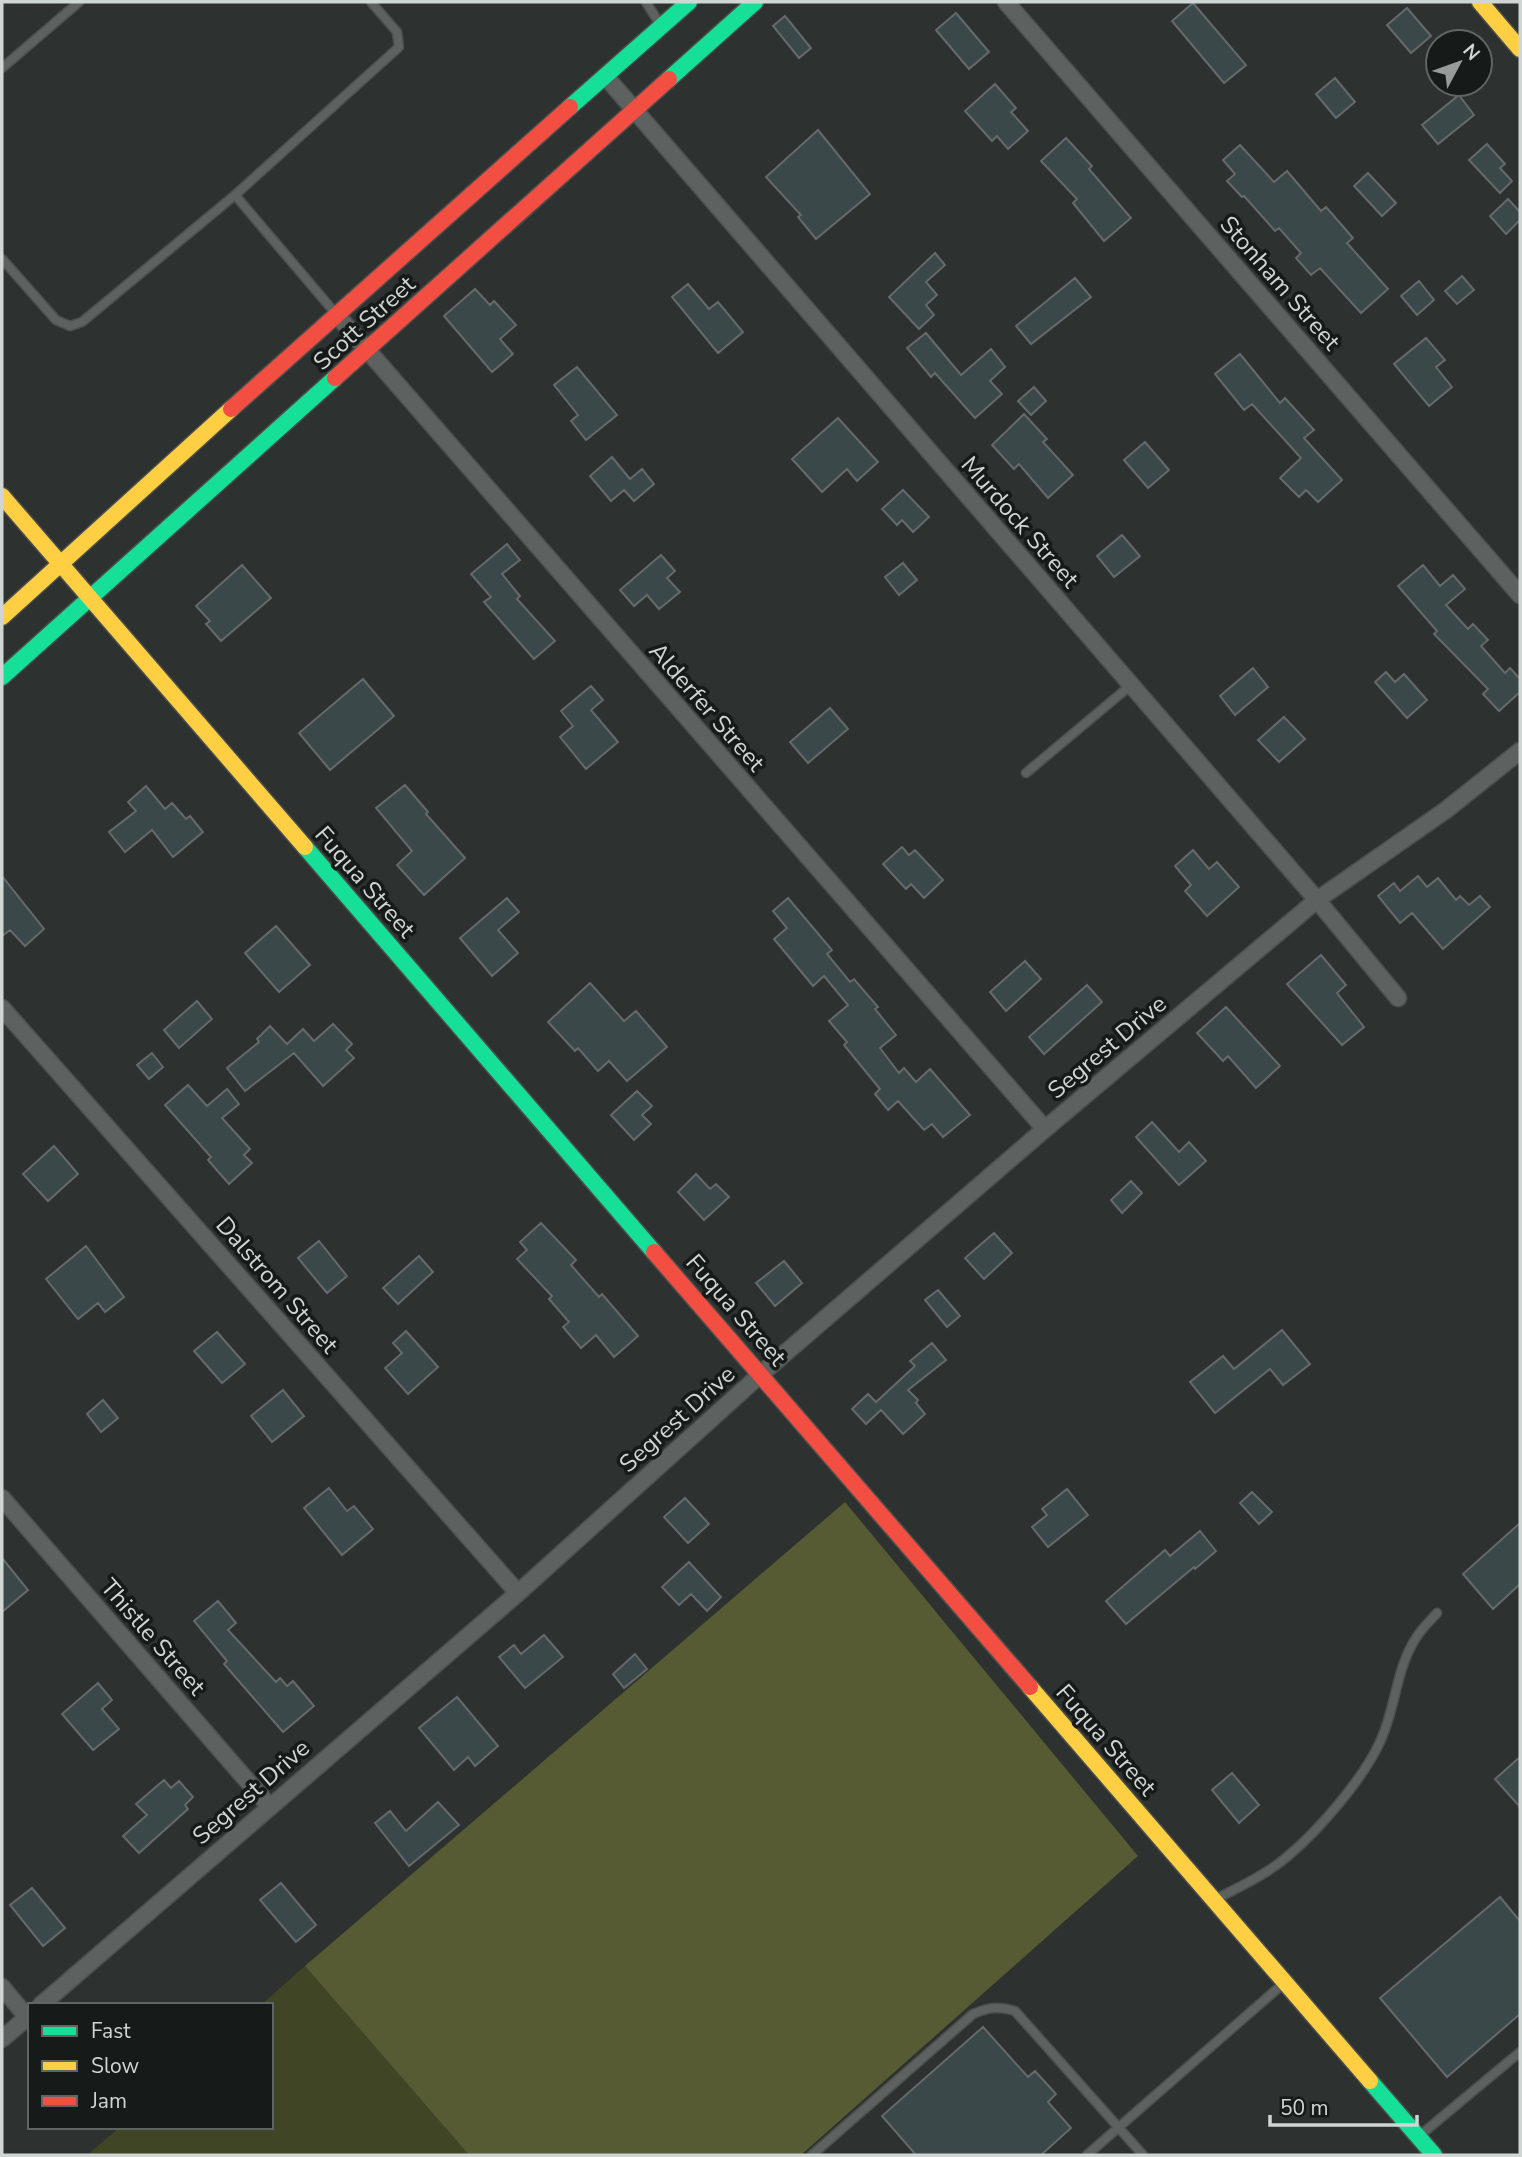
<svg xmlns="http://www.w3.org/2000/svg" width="1522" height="2157" viewBox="0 0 1522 2157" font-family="'Nunito Sans',sans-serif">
<rect width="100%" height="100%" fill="#2d3130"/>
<path fill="#404526" d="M305 1966 469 2155H87L120 2127H271V2005H261Z"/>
<path fill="#565b33" d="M845 1502 1138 1856 801 2155H469L305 1966Z"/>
<path fill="#3a484a" stroke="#666969" stroke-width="2" d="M1193 3 1246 65 1224 83 1172 21Z
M1407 8 1431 36 1411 53 1387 25Z
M956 13 989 52 969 69 936 30Z
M785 16 811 48 799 58 773 26Z
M1335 78 1355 102 1336 118 1316 94Z
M995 84 1016 108 1011 112 1028 131 1008 149 997 136 992 141 965 111Z
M1459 95 1474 115 1438 144 1422 125Z
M818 130 870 194 816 239 798 217 801 215 766 177Z
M1066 138 1092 166 1089 169 1131 218 1104 241 1073 203 1077 199 1041 161Z
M1487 144 1505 164 1500 168 1512 181 1500 193 1469 160Z
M1240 145 1274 182 1287 171 1321 211 1326 207 1353 238 1347 243 1388 289 1361 313 1320 268 1311 275 1296 258 1301 253 1279 228 1275 231 1244 196 1242 197 1227 181 1235 174 1223 160Z
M1368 173 1396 203 1382 216 1354 186Z
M1508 199 1520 212V220L1506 234 1490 216Z
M935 253 945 265 926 282 937 295 926 305 934 315 919 329 889 297Z
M1462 276 1474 290 1457 304 1445 291Z
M1075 278 1091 297 1031 344 1016 326Z
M1419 281 1434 300 1417 315 1401 296Z
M688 284 709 309 718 302 743 332 718 353 672 297Z
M475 289 490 305 494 301 516 325 500 339 513 354 492 372 444 316Z
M926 333 961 375 991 349 1005 367 990 381 1002 394 975 418 935 373 931 377 907 348Z
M1426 338 1445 360 1436 367 1452 387 1429 406 1394 364Z
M1240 354 1280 403 1285 398 1314 430 1304 438 1342 480 1318 502 1306 490 1299 497 1280 478 1301 458 1252 404 1244 410 1215 374Z
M577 367 617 415 586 440 571 421 578 415 554 385Z
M1034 387 1046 401 1031 415 1018 401Z
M1024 414 1047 439 1043 442 1073 475 1048 498 1019 464 1014 469 992 445Z
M838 418 878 462 857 481 847 469 822 492 792 459Z
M1145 442 1169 470 1148 488 1124 460Z
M612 457 630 479 642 469 654 484 634 501 624 490 611 501 590 476Z
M903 490 929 517 913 532 902 520 897 525 882 509Z
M1122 535 1140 556 1114 577 1097 556Z
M507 544 520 560 502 574 520 596 517 599 555 641 534 659 484 602 491 597 471 574Z
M661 555 675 571 667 578 680 592 659 609 647 595 634 606 620 590Z
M903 563 917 580 899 595 885 577Z
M242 565 271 598 221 641 206 624 210 621 196 606Z
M1423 565 1440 586 1453 575 1465 589 1446 605 1468 629 1473 624 1488 640 1481 646 1505 673 1510 668 1520 679V692L1499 711 1483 694 1488 689 1434 634 1437 631 1398 586Z
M1253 668 1268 687 1235 715 1220 696Z
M1386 672 1395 682 1404 674 1427 700 1407 718 1375 682Z
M363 679 394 716 330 770 299 733Z
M591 686 603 700 591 710 618 742 586 769 560 737 573 726 561 711Z
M830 708 848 729 808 763 790 742Z
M1284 717 1305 739 1279 762 1258 740Z
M405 785 428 812 426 814 465 858 424 895 397 865 412 851 376 808Z
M146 786 165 809 172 803 186 819 190 816 203 832 173 857 152 830 125 852 109 832 136 811 128 802Z
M902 847 909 855 915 850 943 880 924 898 911 884 906 889 883 864Z
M1193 850 1209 869 1217 862 1239 887 1207 916 1185 891 1191 885 1175 866Z
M2 876 44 929 25 946 10 930 2 936Z
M1418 876 1427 887 1438 878 1456 900 1460 896 1469 905 1480 896 1490 907 1443 949 1412 913 1400 923 1378 896 1394 883 1400 891Z
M507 898 519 912 498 930 518 953 492 976 460 938Z
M788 898 832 950 827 954 850 982 854 979 878 1007 875 1009 896 1035 880 1048 899 1073 904 1068 916 1082 930 1069 970 1115 943 1137 932 1124 924 1130 898 1101 888 1110 875 1094 880 1089 844 1045 847 1042 829 1021 848 1005 824 976 813 986 774 939 787 928 773 911Z
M276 926 310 965 279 992 245 953Z
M1321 955 1346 985 1337 993 1364 1027 1342 1045 1287 984Z
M1025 961 1041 979 1006 1011 990 992Z
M590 983 624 1021 636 1011 667 1047 627 1081 609 1061 598 1071 578 1048 575 1051 548 1022Z
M1087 985 1102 1002 1044 1054 1029 1037Z
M197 1001 212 1019 179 1048 164 1030Z
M1226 1007 1280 1066 1256 1088 1228 1056 1223 1061 1197 1033Z
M333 1024 352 1044 346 1050 354 1058 323 1086 294 1053 245 1091 227 1068 259 1042 257 1039 270 1026 287 1044 303 1029 314 1041Z
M152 1053 163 1067 149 1079 137 1065Z
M188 1085 207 1106 227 1089 239 1104 222 1118 250 1149 244 1155 252 1163 229 1184 208 1160 211 1157 165 1105Z
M637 1091 652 1106 642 1115 651 1124 634 1140 611 1115Z
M1152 1122 1179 1152 1189 1142 1206 1161 1179 1185 1136 1137Z
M54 1146 78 1174 48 1201 23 1174Z
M696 1174 710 1189 716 1184 729 1197 704 1220 678 1192Z
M1131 1181 1142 1193 1122 1213 1111 1200Z
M541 1223 576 1260 571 1265 599 1297 602 1294 638 1336 614 1357 596 1335 581 1348 563 1327 569 1322 549 1299 552 1296 517 1259 527 1250 520 1242Z
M994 1233 1012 1253 984 1279 965 1258Z
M319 1241 347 1276 327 1293 298 1258Z
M86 1246 124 1297 105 1312 98 1303 78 1319 46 1279Z
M419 1256 433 1272 398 1304 383 1288Z
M784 1261 802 1283 775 1306 756 1283Z
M938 1290 960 1316 947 1327 925 1300Z
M1282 1330 1310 1364 1283 1385 1270 1369 1215 1413 1190 1382 1223 1356 1234 1369Z
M406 1331 438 1367 408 1394 385 1368 402 1353 393 1343Z
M217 1332 245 1364 222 1383 194 1351Z
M932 1343 946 1360 908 1390 918 1400 916 1403 925 1414 903 1434 881 1410 866 1424 852 1409 868 1394 876 1402 915 1366 910 1361Z
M283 1390 304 1416 272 1442 251 1416Z
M103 1400 118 1418 101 1432 87 1414Z
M329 1488 347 1511 354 1506 373 1529 342 1555 304 1508Z
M1067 1489 1088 1515 1048 1547 1032 1527 1047 1515 1042 1509Z
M1252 1492 1272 1512 1259 1524 1240 1503Z
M685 1498 709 1524 688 1543 664 1517Z
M1520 1523V1584L1493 1609 1463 1574Z
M1200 1531 1216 1551 1195 1569 1194 1567 1126 1624 1106 1601 1165 1550 1170 1556Z
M2 1558 28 1590 2 1612Z
M689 1562 721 1597 707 1611 691 1594 679 1605 662 1587Z
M218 1601 236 1623 228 1630 276 1682 280 1678 287 1686 293 1681 314 1706 283 1732 224 1664 227 1661 194 1621Z
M544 1635 563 1657 525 1688 499 1657 514 1645 521 1654Z
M635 1654 647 1669 624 1688 613 1674Z
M98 1683 112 1700 102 1709 119 1729 93 1750 62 1714Z
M457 1697 498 1746 475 1766 468 1757 454 1770 419 1728Z
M1520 1757V1807L1495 1779Z
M1232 1773 1259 1805 1239 1823 1212 1790Z
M164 1780 171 1788 179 1781 193 1797 185 1805 188 1809 139 1853 123 1836 147 1815 136 1804Z
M438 1802 459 1825 409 1866 375 1823 390 1811 406 1831Z
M281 1883 316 1925 296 1942 260 1900Z
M32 1888 65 1928 43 1946 10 1905Z
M1500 1897 1520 1921V2014L1447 2077 1380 1998Z
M983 2027 1028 2077 1035 2071 1056 2094 1048 2102 1071 2128 1041 2155H916L882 2116Z"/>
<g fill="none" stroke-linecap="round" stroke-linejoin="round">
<defs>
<path id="lane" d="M646 2 661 26
M2 68 79 2
M235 195 336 314
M2 259 56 320 70 326 82 322 235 195 399 47 397 32 371 2
M1026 773 1131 685
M1214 1900C1239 1887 1266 1875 1288 1856 1319 1830 1362 1780 1379 1744 1396 1710 1395 1670 1416 1638 1421 1629 1430 1621 1437 1613
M1418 2137 1520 2052
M812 2155 973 2014C989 2007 999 2006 1015 2011L1143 2155
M1087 2155 1285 1982"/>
<path id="street" d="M1006 2 1520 595
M606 77 1317 900 1398 998
M336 314 1045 1129
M2 1008 518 1593
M2 1498 270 1807
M2 1987 27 2017
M41 2005 518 1593 761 1374 1045 1129 1317 900 1446 810 1520 751
M2 2039 30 2015"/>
<path id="fast" d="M669 79 755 2
M570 107 689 2
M2 677 335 378
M305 847 654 1252
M1370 2081 1434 2155"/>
<path id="slow" d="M1480 2 1520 49
M2 496 305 847
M2 617 231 409
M1030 1687 1370 2081"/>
<path id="jam" d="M335 378 669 79
M231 409 570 107
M654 1252 1030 1687"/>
</defs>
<use href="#lane" stroke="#4a4e4d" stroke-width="11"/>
<use href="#street" stroke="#4a4e4d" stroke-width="19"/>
<use href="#fast" stroke="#4a4e4d" stroke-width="19"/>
<use href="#slow" stroke="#4a4e4d" stroke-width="19"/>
<use href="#jam" stroke="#4a4e4d" stroke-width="19"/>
<use href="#lane" stroke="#5d6160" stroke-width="8"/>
<use href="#street" stroke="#5d6160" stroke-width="16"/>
<use href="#fast" stroke="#16e098" stroke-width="16"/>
<use href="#slow" stroke="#ffcf43" stroke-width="16"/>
<use href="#jam" stroke="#f24e42" stroke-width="16"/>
</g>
<g text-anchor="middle" stroke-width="7" stroke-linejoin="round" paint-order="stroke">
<g font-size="24" fill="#d0d6d4" stroke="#161a19">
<text transform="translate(1280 283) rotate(49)" y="8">Stonham Street</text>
<text transform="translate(364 323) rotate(-42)" y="8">Scott Street</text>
<text transform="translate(1020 522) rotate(49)" y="8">Murdock Street</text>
<text transform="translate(707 707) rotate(49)" y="8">Alderfer Street</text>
<text transform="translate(365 882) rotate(49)" y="8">Fuqua Street</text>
<text transform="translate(1107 1047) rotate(-40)" y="8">Segrest Drive</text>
<text transform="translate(277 1285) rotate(49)" y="8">Dalstrom Street</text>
<text transform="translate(736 1310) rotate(49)" y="8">Fuqua Street</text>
<text transform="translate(677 1419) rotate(-42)" y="8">Segrest Drive</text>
<text transform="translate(153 1637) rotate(49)" y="8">Thistle Street</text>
<text transform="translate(1106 1740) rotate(49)" y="8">Fuqua Street</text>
<text transform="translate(251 1792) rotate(-41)" y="8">Segrest Drive</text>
</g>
</g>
<rect width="1522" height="2157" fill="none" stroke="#d0d6d4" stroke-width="7"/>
<rect x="28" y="2003" width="245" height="126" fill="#161a19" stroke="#606564" stroke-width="2"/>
<rect x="42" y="2026" width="35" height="10" fill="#16e098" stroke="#606564" stroke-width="2"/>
<text x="91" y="2038" font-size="21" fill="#d0d6d4">Fast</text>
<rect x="42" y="2061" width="35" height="10" fill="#ffcf43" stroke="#606564" stroke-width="2"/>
<text x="91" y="2073" font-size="21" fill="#d0d6d4">Slow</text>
<rect x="42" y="2096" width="35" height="10" fill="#f24e42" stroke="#606564" stroke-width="2"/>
<text x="91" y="2108" font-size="21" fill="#d0d6d4">Jam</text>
<g transform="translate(1459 63) rotate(49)"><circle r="33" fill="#161a19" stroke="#606564" stroke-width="2"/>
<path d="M0-5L12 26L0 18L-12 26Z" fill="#979c9b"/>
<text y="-10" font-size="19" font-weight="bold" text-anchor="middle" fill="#d0d6d4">N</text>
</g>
<path d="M1270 2115v10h147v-10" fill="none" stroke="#d0d6d4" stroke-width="3.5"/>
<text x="1280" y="2115" font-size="21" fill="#d0d6d4" stroke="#161a19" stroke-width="5" paint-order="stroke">50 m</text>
</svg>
